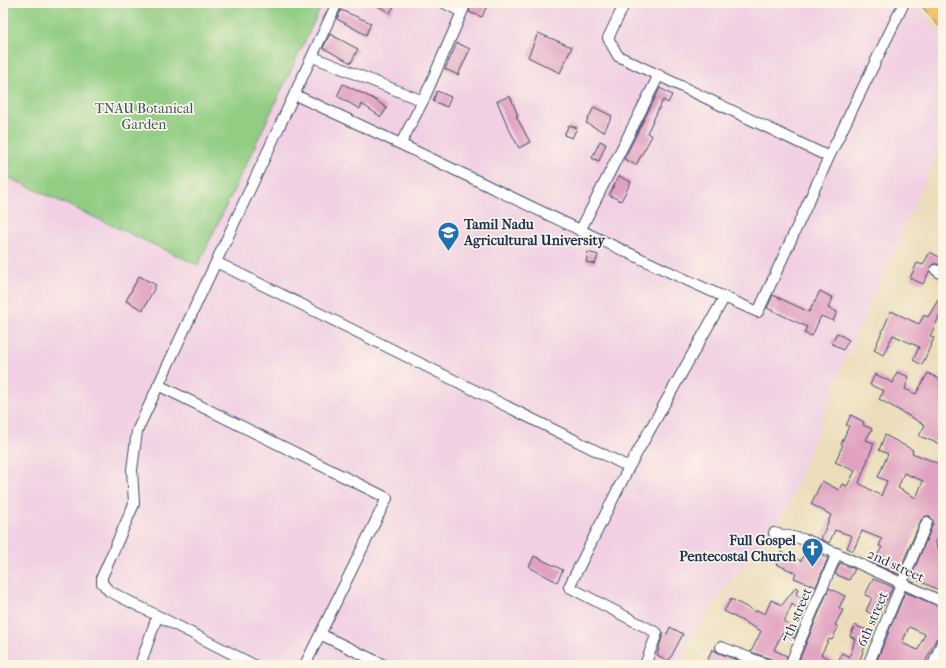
<svg xmlns="http://www.w3.org/2000/svg" width="946" height="668" viewBox="0 0 946 668" font-family="'IM FELL French Canon',serif">
<rect width="100%" height="100%" fill="#fcf5e5"/>
<filter id="ink" filterUnits="userSpaceOnUse"><feTurbulence type="fractalNoise" baseFrequency=".025" numOctaves="2"/><feDisplacementMap in="SourceGraphic" scale="8" xChannelSelector="R" yChannelSelector="G"/><feConvolveMatrix kernelMatrix="1 2 1 2 8 2 1 2 1" color-interpolation-filters="sRGB"/></filter>
<filter id="wash" filterUnits="userSpaceOnUse"><feTurbulence type="fractalNoise" baseFrequency=".012" numOctaves="4" result="noise"/><feDisplacementMap in="SourceGraphic" scale="16" xChannelSelector="R" yChannelSelector="G"/><feGaussianBlur stdDeviation="0.9" result="paint"/><feColorMatrix in="noise" values="0 0 0 0 0 0 0 0 0 0 0 0 0 0 0 0 0 1.4 0 .05"/><feComposite in="paint" operator="in"/></filter>
<g filter="url(#wash)">
<rect width="100%" height="100%" fill="#ebddba"/>
<path fill="#f1d0e3" d="M3 3H915L943 38V141L844 363 787 510 694 630 680 665H3Z"/>
<path fill="#91cd82" stroke="#567e70" d="M6 3H323L198 265 3 175V9Z"/>
<g id="blocks">
<path fill="#e0a0c0" fill-rule="evenodd" d="M373 3H396L390 13Z
M472 3H488L482 17 469 12Z
M341 10 371 23 366 35 337 19Z
M538 33 572 47 560 73 528 57Z
M330 34 358 49 351 63 323 48Z
M457 43 470 49 458 75 445 69Z
M343 84 372 98 387 108 381 117 362 104 360 109 337 96Z
M660 88 672 95 668 103 663 100 647 133 652 136 636 165 624 159Z
M437 91 451 97 447 107 433 101Z
M510 96 518 116H516L530 142 519 148 508 127 497 101Z
M594 107 612 116 604 132 586 123Z
M569 125 577 128 572 138 564 135Z
M600 141 606 144 599 161 592 158Z
M619 176 631 182 621 201 609 195Z
M588 252 598 255 595 264 586 262Z
M930 252 943 259V267L937 264H933L923 284 910 278 917 263 923 265Z
M139 276 156 285 143 310 126 301Z
M820 291 833 298 828 308 837 312 833 321 821 316 812 336 804 333 807 327 767 308 773 295 809 312Z
M943 292V317L940 315 930 336 934 338 922 365 913 360 919 347 893 335 883 355 874 350 891 311 919 324 924 315 928 317Z
M837 333 849 340 843 350 831 343Z
M897 372 909 377 905 389 916 394 928 373 943 381V411L939 424 943 426V437L940 444 919 436 925 425 879 399 884 391 870 385 875 374 893 383Z
M851 415 864 422 863 425 872 429 866 440 874 443 859 483 881 496 887 481 878 477 888 454 879 450 885 435 913 450 912 453 937 463 943 449V528L935 543 937 544 936 547 943 550V592L911 577 933 524V521L930 516H926L921 520 898 574 873 563 882 547 879 546 882 539 862 531 853 551 847 548 852 536 835 530 829 543 821 539 831 515 811 504 822 481 839 490 842 484 847 486 855 471 835 462 843 445 841 444 849 426 846 425ZM904 473 923 481 916 498 898 488Z
M806 549 828 558 816 587 794 578 796 573 776 564 781 552 801 561Z
M534 556 563 570 557 582 529 567Z
M840 563 855 569 849 580 835 574Z
M873 579 893 587 877 617 866 611 872 598 865 595Z
M796 587 798 589 796 594 803 600 797 608 792 604 784 622 798 630 794 638 782 633 774 650 787 656 784 665H776L771 659 751 652 761 631 724 611 731 599 756 612 757 610 765 614 771 600 782 605Z
M829 588 845 596 839 608 843 610 835 625 838 627 832 640 829 639 821 655 838 662 842 653 850 657 855 639 850 636 855 625 870 632 858 665H797Z
M905 592 943 608V634L936 639 924 665H875ZM909 627 925 634 918 650 902 643Z
M670 627 683 634 669 661 657 655 663 633 667 634Z
M712 649 719 653 750 665H706Z"/>
</g>
</g>
<g filter="url(#ink)">
<use href="#blocks" fill-opacity="0" stroke="#3a496c" stroke-width="1"/>
<g fill="none" stroke-linecap="round" stroke-linejoin="round">
<defs>
<path id="minor" d="M444 3 462 12
M625 3 608 38 618 56 829 157
M313 57 423 101
M295 95C450 165 602 244 758 312L829 157 904 3
M401 143 423 101 466 3
M580 231 659 75
M216 262 629 467 724 298
M936 270 943 275
M158 385 387 498 305 665
M629 467 569 587 657 633 645 665
M774 533 807 540 943 602
M320 634 384 665
M721 647 768 665
M140 665 157 617
M254 665 109 591 102 583V577L134 504 132 470 137 431 337 3
M790 665 837 553
M868 665 927 522
M933 665 943 640"/>
<path id="major" d="M928 3 943 21"/>
</defs>
<use href="#minor" stroke="#3a496c" stroke-width="12"/>
<use href="#major" stroke="#3a496c" stroke-width="14"/>
<use href="#minor" stroke="#fff" stroke-width="10"/>
<use href="#major" stroke="#f5c16b" stroke-width="13"/>
</g>
</g>
<defs>
<symbol id="university-pin" viewBox="-11 -11 22 30"><path d="M0 17L-7.5 6A9.5 9.5 0 1 1 7.5 6Z" fill="#1f6fb2" stroke="#fcf5e5"/><path d="M0-5L7-2L0 1L-7-2ZM-4 1L0 2.5L4 1V4Q0 6-4 4Z" fill="#fff"/></symbol>
<symbol id="church-pin" viewBox="-11 -11 22 30"><path d="M0 17L-7.5 6A9.5 9.5 0 1 1 7.5 6Z" fill="#1f6fb2" stroke="#fcf5e5"/><path d="M-1.2-6h2.4v3.5h3.3v2.4h-3.3V6h-2.4V-.1h-3.3v-2.4h3.3Z" fill="#fff"/></symbol>
</defs>
<g fill-rule="evenodd">
<use href="#university-pin" x="436" y="220" width="25" height="34"/>
<use href="#church-pin" x="800" y="536" width="25" height="34"/>
</g>
<g text-anchor="middle" stroke-width="3.5" stroke-linejoin="round" paint-order="stroke">
<g font-size="14" fill="#385667" stroke="#fcf5e5">
<text x="144" y="113">TNAU Botanical<tspan x="144" dy="16">Garden</tspan></text>
</g>
<g font-size="14" font-weight="bold" fill="#1b2f5e" stroke="#fcf5e5" text-anchor="start">
<text x="464" y="229">Tamil Nadu<tspan x="464" dy="16">Agricultural University</tspan></text>
<text x="796" y="545" text-anchor="end">Full Gospel<tspan x="796" dy="16">Pentecostal Church</tspan></text>
</g>
<g font-size="14" fill="#1b2f5e" stroke="#fcf5e5">
<text transform="translate(896 565) rotate(25)" y="5">2nd street</text>
<text transform="translate(796 615) rotate(-67)" y="5">7th street</text>
<text transform="translate(872 619) rotate(-67)" y="5">6th street</text>
</g>
</g>
<rect width="946" height="668" fill="none" stroke="#fcf5e5" stroke-width="16"/>
</svg>
